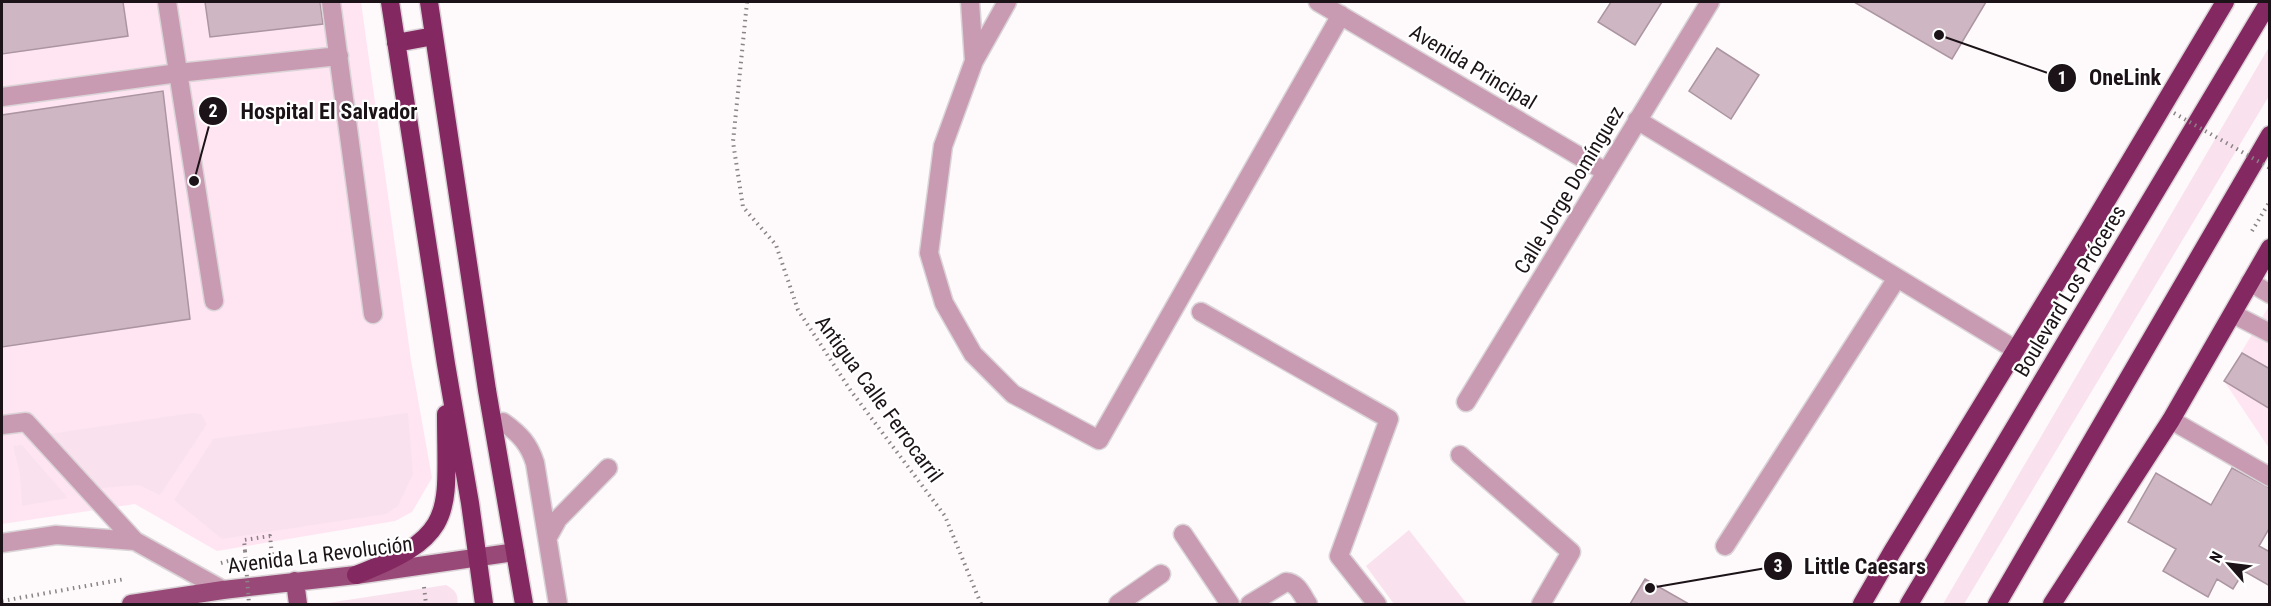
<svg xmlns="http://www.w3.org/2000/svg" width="2271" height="606" viewBox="0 0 2271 606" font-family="'Roboto Condensed',sans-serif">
<rect width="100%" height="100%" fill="#fef9fb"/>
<path fill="#ffe5f2" d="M2 2H361L411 360 432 478 412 512 395 521 217 551 135 504 2 524Z
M2269 306V448L2224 381Z"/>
<path fill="#f9e2ee" d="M2269 47V96L1964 604H1943Z
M192 413 201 414 207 424 160 495 139 485 91 489 42 435Z
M408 413 413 474 398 506 386 514 222 539 174 500 213 439Z
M22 445 68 498 22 506 20 475 13 446Z
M1409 530 1467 604H1394L1366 566Z
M446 585C455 590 459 594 457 604H321Z"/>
<path fill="#ceb7c3" stroke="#ab95a0" stroke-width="1.5" d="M2 2H123L128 36 2 54Z
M205 2H320L323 24 210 37Z
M1611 2H1662L1635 45 1598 22Z
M1854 2H1986L1952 59Z
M1717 48 1759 75 1731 119 1689 91Z
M163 91 190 319 2 347V115Z
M2242 353 2270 369V409L2224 381Z
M2232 468 2270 488V527L2259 546 2270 552V586L2244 571 2233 589 2217 579 2208 597 2163 571 2176 549 2128 522 2156 473 2211 505Z
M1645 579 1689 604H1630Z"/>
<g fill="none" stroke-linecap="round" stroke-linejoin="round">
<defs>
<path id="minor" d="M167 2 214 301
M331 2 373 314
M970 2 974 61
M1007 2 974 61 943 146 929 253 944 303 973 354 1013 394 1099 440 1341 15
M1318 2 1606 172
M2 97 178 73 339 56
M1637 120 2016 350
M2250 282 2270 294
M1201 312 1389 419 1339 556 1377 604
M2233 314 2270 333
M1466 402 1710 2
M2171 420 2270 477
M503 422C520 434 529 444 535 463L558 604
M2 425 26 422 135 541
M1460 455 1571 552 1541 604
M1183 534 1230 604
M548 537 558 519 608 468
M2 543 56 535 135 541 223 590
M1725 546 1897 278
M1118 604 1161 574
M1250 604 1286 582C1298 583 1302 595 1308 604"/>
<path id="major" d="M295 581 298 604
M131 604 223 590 356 575 515 552"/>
<path id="highway" d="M390 2 446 364 470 503 484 604
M429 2 487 390 524 604
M396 43 434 36
M356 575C459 535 446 513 446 414
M1862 604 1892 552 2089 230 2225 2
M1909 604 2269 2
M1997 604 2270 135
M2052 604 2171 420 2270 248"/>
</defs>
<use href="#minor" stroke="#dad4d7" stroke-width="21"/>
<use href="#major" stroke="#dad4d7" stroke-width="21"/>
<use href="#highway" stroke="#dad4d7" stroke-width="21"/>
<path stroke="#8b8487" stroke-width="4" stroke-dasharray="1.5 4.5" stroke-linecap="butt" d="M747 2 733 142 743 207 776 245 798 310 851 391 945 516 981 604
M2252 231 2270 201
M245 551 244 540 270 536 272 555
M221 563 232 560
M424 587 426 604
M2 601 125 579"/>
<use href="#minor" stroke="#c99bb3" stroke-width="18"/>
<use href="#major" stroke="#984977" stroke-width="18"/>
<use href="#highway" stroke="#842862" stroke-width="18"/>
<path stroke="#8b8487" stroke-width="4" stroke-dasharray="1.5 4.5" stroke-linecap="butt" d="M2174 113 2270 168
M245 551 249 604"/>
</g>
<g text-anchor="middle" stroke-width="4.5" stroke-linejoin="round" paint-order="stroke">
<g font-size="21" fill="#1b1317" stroke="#fff">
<text transform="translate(1473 67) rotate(31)" y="7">Avenida Principal</text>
<text transform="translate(1569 190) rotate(-59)" y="7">Calle Jorge Domínguez</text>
<text transform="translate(2070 291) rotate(-59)" y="7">Boulevard Los Próceres</text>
<text transform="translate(879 399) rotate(54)" y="7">Antigua Calle Ferrocarril</text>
<text transform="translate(320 555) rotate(-7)" y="7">Avenida La Revolución</text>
</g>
</g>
<path fill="none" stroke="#1b1317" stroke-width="2" d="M1939 35L2062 78M194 181L213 111M1650 588L1778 566"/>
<g fill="#1b1317" stroke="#fff" stroke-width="2">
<circle cx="1939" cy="35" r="6"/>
<circle cx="194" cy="181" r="6"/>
<circle cx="1650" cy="588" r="6"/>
<circle cx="2062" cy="78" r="15"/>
<circle cx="213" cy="111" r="15"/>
<circle cx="1778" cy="566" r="15"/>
</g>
<g font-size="18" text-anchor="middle" font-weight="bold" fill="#fff">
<text x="2062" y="84">1</text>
<text x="213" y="117">2</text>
<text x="1778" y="572">3</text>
</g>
<g font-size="22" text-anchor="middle" font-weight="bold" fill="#1b1317" stroke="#fff" stroke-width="4.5" stroke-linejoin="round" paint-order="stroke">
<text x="2125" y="85">OneLink</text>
<text x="329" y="119">Hospital El Salvador</text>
<text x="1865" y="574">Little Caesars</text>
</g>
<rect width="2271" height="606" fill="none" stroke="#1b1317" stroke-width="6"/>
<g transform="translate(2229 564) rotate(298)" stroke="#ffffff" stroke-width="4.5" paint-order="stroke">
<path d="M0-4.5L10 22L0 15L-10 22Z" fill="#1b1317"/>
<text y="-9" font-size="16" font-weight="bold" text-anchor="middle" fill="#1b1317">N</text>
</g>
</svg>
